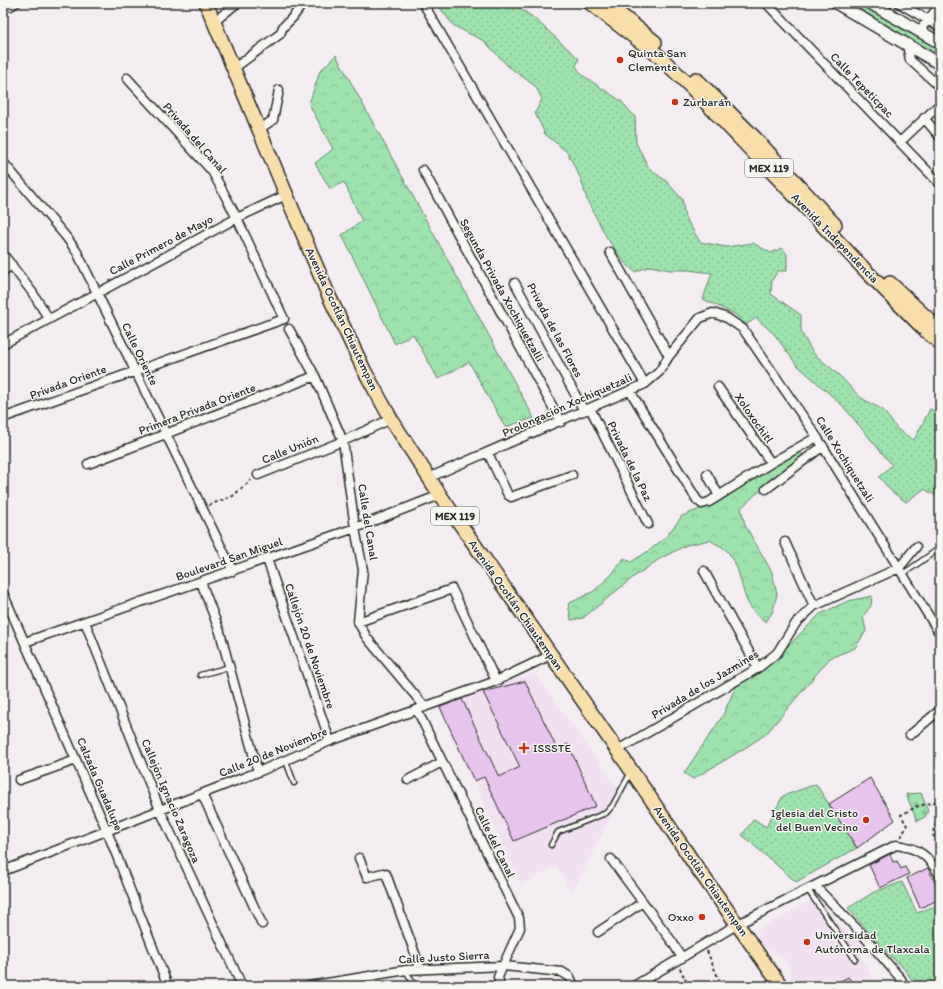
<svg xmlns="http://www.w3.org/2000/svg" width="943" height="989" viewBox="0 0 943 989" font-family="Itim,sans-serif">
<defs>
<pattern id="grass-dots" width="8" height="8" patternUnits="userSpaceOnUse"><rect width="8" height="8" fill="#9de1ac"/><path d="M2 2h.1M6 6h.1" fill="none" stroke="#87c194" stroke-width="1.8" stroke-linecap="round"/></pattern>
<pattern id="forest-crowns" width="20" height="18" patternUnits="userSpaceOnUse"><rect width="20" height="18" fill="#9de1ac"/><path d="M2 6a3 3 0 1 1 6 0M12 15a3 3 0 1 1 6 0" fill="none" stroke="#87c194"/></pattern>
<pattern id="cemetery-stones" width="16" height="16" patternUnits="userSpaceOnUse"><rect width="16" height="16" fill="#9de1ac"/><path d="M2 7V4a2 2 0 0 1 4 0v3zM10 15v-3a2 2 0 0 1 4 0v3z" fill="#87c194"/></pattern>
</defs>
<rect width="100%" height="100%" fill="#f3ecf1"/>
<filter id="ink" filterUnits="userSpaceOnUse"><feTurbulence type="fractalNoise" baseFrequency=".025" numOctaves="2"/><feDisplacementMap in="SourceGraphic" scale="8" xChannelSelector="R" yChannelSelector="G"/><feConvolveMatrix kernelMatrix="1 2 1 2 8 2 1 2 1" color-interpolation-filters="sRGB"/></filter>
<g filter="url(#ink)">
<path fill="#f0e0f0" d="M535 673 622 794 572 893 557 866 521 885 439 703Z
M816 897 852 938 876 986H792L790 968 784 958 763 945 758 937 759 930Z"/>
<path fill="url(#grass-dots)" stroke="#64866c" d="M436 3H512L534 18 579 59 576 66 582 75 621 101 635 117 636 143 649 168 666 181 682 199 685 217 700 242 726 247 753 243 771 253 782 248 787 254V271H778L772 280 771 294 801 315V332L813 353 839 375 861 398 883 410 898 430 914 440 930 409 940 413V498L924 489 906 502 891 491 879 477 892 465 842 405 796 364 774 334 756 318 746 325 736 315 703 299 712 273 688 270H670L650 266 635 272 624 262 607 238 587 200 581 179 567 152 545 134 535 113 542 99 535 86 508 66 484 41 454 26Z
M849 3H867L940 46V57Z
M816 784 857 848 796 882 742 835 754 819 766 827 783 796Z
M902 882 917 913 940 904V986H916L905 970 883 949 848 908 874 892Z"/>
<path fill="url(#forest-crowns)" stroke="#64866c" d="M336 55 534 418 505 427 469 362 438 379 413 334 395 344 342 235 362 221 344 182 330 189 315 163 333 149 309 104 320 71Z
M801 451 804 460 794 473 757 493 741 508 745 525 772 572 777 594 773 611 766 622C736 603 747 576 728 552 724 547 715 544 710 540L687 545 661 558 635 576 583 618 571 620 568 604 594 591 612 574 624 558 631 562 650 550 666 537 682 516 710 505 790 454Z
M872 596 871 606 863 616 866 631 855 648 830 658 766 734 742 750 693 779 684 773 722 717 737 684 773 661 820 614 848 601Z"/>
<path fill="url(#cemetery-stones)" stroke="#64866c" d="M921 793 928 811 925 817 917 821 906 794Z"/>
<path fill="#e8c3ee" stroke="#2b2b2b" d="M525 681 557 749 568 744 596 806 514 841 484 777 474 781 440 707 462 699 499 777 520 767 483 692Z
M870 778 895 820 857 848 829 804Z
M890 854 893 862 897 861 901 869 905 867 909 874 880 888 869 865Z
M928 868 940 894V899L920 908 907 878Z
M848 977 855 986H832Z"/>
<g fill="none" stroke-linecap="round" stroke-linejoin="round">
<defs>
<path id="service" d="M3 8H11L19 3
M903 574 940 548
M200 675 229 667
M286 761 294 783
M551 845 558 832 606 813 613 805 630 774
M808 890 855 959
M406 971 415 986"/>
<path id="minor" d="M423 3 645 384
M766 3 940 184
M899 3 940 27
M214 22 237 3
M919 31 940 5
M907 44 910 60 940 87
M233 69 280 34 283 27 293 17 301 6
M924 118 940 137
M258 130 273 120 279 90
M900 142 940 104
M3 162 67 238 77 252 233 571
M423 170 561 422
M610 252 669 356
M3 254 32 292 49 319
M3 271 12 265
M515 283 584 411
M289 329 315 376 343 441 355 528 363 570 358 622 367 638 425 707
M3 344 237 218 286 195
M718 387 771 463
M630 391 697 500 702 504 709 502 771 463 817 437
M590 408 648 524
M8 416 284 319 237 218 212 171 127 78
M488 453 508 495 511 497 572 475
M88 464 315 376
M707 474 719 496
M258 475 343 441 391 419
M428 478 645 384 659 372 669 356 700 318 713 313 727 318 743 329 817 437 940 634
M766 489 823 446
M785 542 814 606
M267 559 330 741
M704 571 758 668
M201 582 220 632 258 772
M3 593 107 831 168 986
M85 622 160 810 242 986
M358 622 452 589 496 681
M25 642 355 528 440 495
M417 710 519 918 520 928 498 977 500 986
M910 735 940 710
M616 751 758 668 777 653 796 623 814 606 899 568 916 547
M19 780 76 760
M408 780 442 762
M202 794 262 924
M359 858 367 877 383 873 386 874 421 970
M611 859 673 943 682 958
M3 871 258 772 330 741 496 681 551 655
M815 886 862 934 901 979 904 986
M598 932 643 902
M309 986 406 970 504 966 562 972 570 977 574 986
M634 986 738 924 896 845C920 848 928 856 940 876"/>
<path id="secondary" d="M836 3 940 64
M870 3 940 43"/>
<path id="primary" d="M206 3 328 294 364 370 391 419 440 495 647 793 693 862 781 986
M590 3 659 56 690 86 868 273 926 331 940 343
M606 3 655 42
M696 79 754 137 835 225
M890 283 940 330"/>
</defs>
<use href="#service" stroke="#2b2b2b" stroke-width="7"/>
<use href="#minor" stroke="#2b2b2b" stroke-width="11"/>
<use href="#secondary" stroke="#2b2b2b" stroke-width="14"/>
<use href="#primary" stroke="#2b2b2b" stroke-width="16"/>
<path stroke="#2b2b2b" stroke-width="2" stroke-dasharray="3 3" stroke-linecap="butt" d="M209 505 233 496 251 480
M940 819 934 827 933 835 940 844
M901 837 907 826 901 815 918 806 940 801
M707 951 719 980 723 979 726 986
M680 968 688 986"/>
<use href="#service" stroke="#f6f6f2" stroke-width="4"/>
<use href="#minor" stroke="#f6f6f2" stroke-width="8"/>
<use href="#secondary" stroke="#f6f6f2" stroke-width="11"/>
<use href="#primary" stroke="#f8deab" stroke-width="13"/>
</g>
</g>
<g fill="#c8321e" stroke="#f6f6f2" stroke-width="1.5">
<circle cx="620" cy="60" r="4"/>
<circle cx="675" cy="102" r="4"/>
<path d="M522 742h4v4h4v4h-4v4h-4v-4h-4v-4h4z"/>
<circle cx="866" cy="820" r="4"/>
<circle cx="702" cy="917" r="4"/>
<circle cx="807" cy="942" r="4"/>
</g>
<g text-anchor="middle" stroke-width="3" stroke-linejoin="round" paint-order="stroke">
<g fill="#f6f6f2" stroke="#686867" stroke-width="1">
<rect x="745" y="159" width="48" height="18" rx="3"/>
<rect x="431" y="507" width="48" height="18" rx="3"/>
</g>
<g font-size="11" font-weight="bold" fill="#2b2b2b">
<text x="769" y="172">MEX 119</text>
<text x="455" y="520">MEX 119</text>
</g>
<g font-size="12" fill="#2b2b2b" stroke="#f6f6f2" text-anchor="start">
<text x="628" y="57">Quinta San<tspan x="628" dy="14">Clemente</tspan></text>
<text x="683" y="106">Zurbarán</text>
<text x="533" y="752">ISSSTE</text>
<text x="858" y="817" text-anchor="end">Iglesia del Cristo<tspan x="858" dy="14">del Buen Vecino</tspan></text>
<text x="694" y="921" text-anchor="end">Oxxo</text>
<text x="815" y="939">Universidad<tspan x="815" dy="14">Autónoma de Tlaxcala</tspan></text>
</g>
<g font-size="12" fill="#2b2b2b" stroke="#f6f6f2">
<text transform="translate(862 85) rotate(46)" y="4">Calle Tepeticpac</text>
<text transform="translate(195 138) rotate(49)" y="4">Privada del Canal</text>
<text transform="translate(835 238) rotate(46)" y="4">Avenida Independencia</text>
<text transform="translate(161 245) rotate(-28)" y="4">Calle Primero de Mayo</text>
<text transform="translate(502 290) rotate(61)" y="4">Segunda Privada Xochiquetzalli</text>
<text transform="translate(342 319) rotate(65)" y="4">Avenida Ocotlán Chiautempan</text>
<text transform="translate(555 330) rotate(62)" y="4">Privada de las Flores</text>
<text transform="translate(140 354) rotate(64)" y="4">Calle Oriente</text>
<text transform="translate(68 382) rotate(-20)" y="4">Privada Oriente</text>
<text transform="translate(567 405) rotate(-24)" y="4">Prolongación Xochiquetzali</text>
<text transform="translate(197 409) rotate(-21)" y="4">Primera Privada Oriente</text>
<text transform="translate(754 418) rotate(55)" y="4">Xoloxochitl</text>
<text transform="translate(290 449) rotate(-22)" y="4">Calle Unión</text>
<text transform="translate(845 459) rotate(58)" y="4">Calle Xochiquetzali</text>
<text transform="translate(630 461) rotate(64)" y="4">Privada de la Paz</text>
<text transform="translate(368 522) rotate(81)" y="4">Calle del Canal</text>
<text transform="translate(229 559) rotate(-19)" y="4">Boulevard San Miguel</text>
<text transform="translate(516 605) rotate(55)" y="4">Avenida Ocotlán Chiautempan</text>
<text transform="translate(310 646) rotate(71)" y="4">Callejón 20 de Noviembre</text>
<text transform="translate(705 684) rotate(-31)" y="4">Privada de los Jazmines</text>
<text transform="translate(273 752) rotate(-22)" y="4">Calle 20 de Noviembre</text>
<text transform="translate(100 784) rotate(67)" y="4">Calzada Guadalupe</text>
<text transform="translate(171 801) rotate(67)" y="4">Callejón Ignacio Zaragoza</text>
<text transform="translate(495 842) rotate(64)" y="4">Calle del Canal</text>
<text transform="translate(701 871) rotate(55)" y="4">Avenida Ocotlán Chiautempan</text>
<text transform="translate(444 957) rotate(-3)" y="4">Calle Justo Sierra</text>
</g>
</g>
<rect width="943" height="989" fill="none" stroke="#f6f6f2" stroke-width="16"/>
<rect x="8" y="8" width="927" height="973" fill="none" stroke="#2b2b2b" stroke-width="1.5" filter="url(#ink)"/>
</svg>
